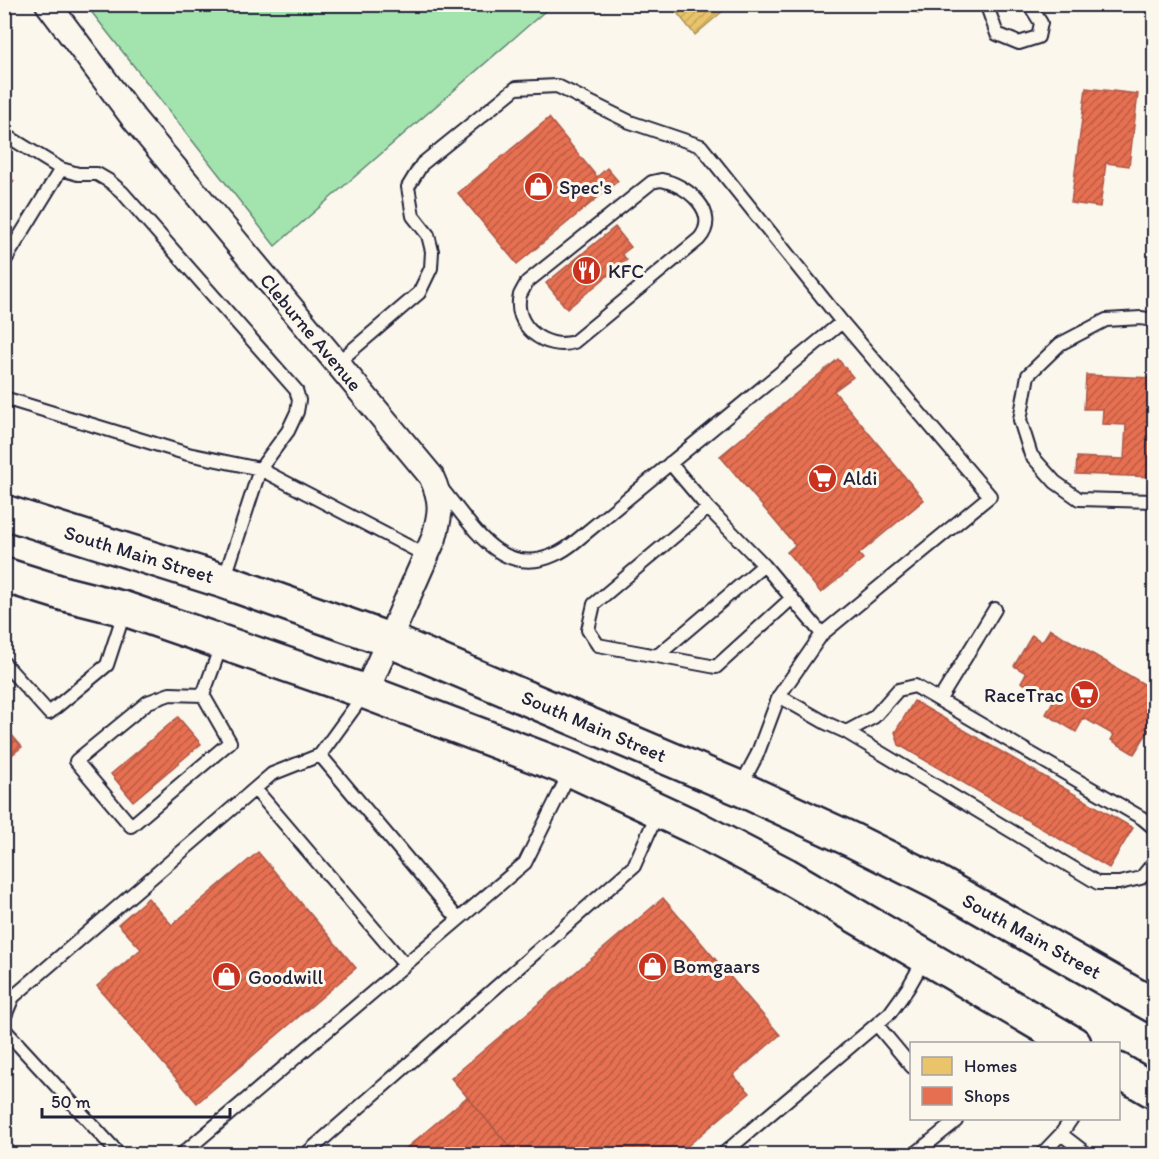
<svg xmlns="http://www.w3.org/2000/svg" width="1159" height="1159" viewBox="0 0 1159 1159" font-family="Itim,sans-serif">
<defs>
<pattern id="homes-hatch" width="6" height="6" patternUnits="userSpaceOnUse" patternTransform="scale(1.5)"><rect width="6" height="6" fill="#e9c46a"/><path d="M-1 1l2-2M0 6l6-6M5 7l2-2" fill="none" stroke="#c8a85d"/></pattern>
<pattern id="shops-hatch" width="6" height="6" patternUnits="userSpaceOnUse" patternTransform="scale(1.5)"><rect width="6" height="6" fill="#e76f51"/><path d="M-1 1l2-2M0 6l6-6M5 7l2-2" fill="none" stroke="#bb5b44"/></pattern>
</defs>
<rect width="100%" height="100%" fill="#fbf7ec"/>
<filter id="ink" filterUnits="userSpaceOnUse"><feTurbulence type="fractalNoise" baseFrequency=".0167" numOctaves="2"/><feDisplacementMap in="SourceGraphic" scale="12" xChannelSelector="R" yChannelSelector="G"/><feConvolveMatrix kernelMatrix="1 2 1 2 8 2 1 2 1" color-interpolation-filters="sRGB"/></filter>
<g filter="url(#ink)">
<path fill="#a3e4ae" stroke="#628374" stroke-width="1.5" d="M86 5H552L275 246Z"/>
<path fill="url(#homes-hatch)" stroke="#ad935c" stroke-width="1.5" d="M670 4H731L695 35Z
M910 4H929L918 14Z
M943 4H956L948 11Z"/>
<path fill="url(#shops-hatch)" stroke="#ac584a" stroke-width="1.5" d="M1086 88 1138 94 1129 166 1106 163 1100 207 1071 203Z
M549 118 597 177 607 168 618 181 517 264 458 193Z
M1154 155V208H1150Z
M4 175 14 181 4 195Z
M615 227 631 247 622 254 627 260 567 309 546 283Z
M838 359 853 377 834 391 924 500 859 554 863 559 821 593 787 552 795 545 720 456Z
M1086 375 1154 378V477L1076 474 1077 457 1124 459 1126 425 1102 424 1103 409H1084Z
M1050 629 1154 690V713L1145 728 1149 730 1134 754 1111 740 1114 735 1084 718 1076 732 1046 714 1053 701 1021 682 1026 673 1014 666 1032 635 1042 642Z
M914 701 1133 828 1109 868 899 745 895 732Z
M178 717 201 744 133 801 111 774Z
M4 726 22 747 4 761Z
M258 852 356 968 197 1103 97 986 141 949 118 924 148 898 172 925Z
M663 898 780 1035 733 1075 750 1093 678 1154H516L451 1078Z
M467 1097 516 1154H399Z"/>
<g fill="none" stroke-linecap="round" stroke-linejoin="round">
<defs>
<path id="service" d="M989 4 988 9 997 34 1019 43 1038 37 1041 23 1029 4
M4 134 61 169 78 174H97L109 181 122 192 296 390 299 400 297 412 288 431 260 469 224 580
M661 180C686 184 722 213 699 239L574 342C546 351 512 326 520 295 522 291 525 286 527 282L652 182Z
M4 262 61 169
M1154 320 1141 318 1106 320 1060 344 1028 375 1020 420 1031 455 1055 482 1079 499 1154 501
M337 363 419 293 431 268 432 251 428 235 413 216 408 187 422 164 516 88 557 86 630 122 701 146 842 322 990 496 822 634 779 696 757 755 740 787
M4 398 188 454 260 469 427 556
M670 463 708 508 764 565 822 634
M442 489C472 525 501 580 556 554 563 551 570 546 576 541L842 322
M708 508 594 604 588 630 598 645 716 667 792 598
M657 656 764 565
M4 663 49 713 107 665 125 610
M365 693 320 755 458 919
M203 695 230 742 131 826 76 761 148 702 170 694 203 695 222 643
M779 696 826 723 846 732 874 717 898 690 915 686 1142 818 1154 828
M940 699 995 609
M846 732 1098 883H1119L1141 878 1154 862
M255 789 405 965
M4 1018 13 997 272 774 320 755
M877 1025 912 1067
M4 1029 119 1154
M1061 1134 1072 1118
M182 1154 525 863 571 770
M306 1154 634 866 658 812
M723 1154 890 1013 908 988 925 958
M915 1154 956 1121 954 1118
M1042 1154 1061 1134 1087 1154"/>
<path id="minor" d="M48 4 134 119 431 476C443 502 441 512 434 538L366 692"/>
<path id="primary" d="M4 512 223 581 389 640 739 788 852 840 936 882 1154 1006
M4 575 65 594 125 609 366 692 572 770 694 827 786 875 1074 1044
M1118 1070 1154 1091"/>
</defs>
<use href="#service" stroke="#22223b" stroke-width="16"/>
<use href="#minor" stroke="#22223b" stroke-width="28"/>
<use href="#primary" stroke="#22223b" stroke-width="38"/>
<use href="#service" stroke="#fbf7ec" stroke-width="12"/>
<use href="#minor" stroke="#fbf7ec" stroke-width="24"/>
<use href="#primary" stroke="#fbf7ec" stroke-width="33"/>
</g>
</g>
<defs>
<symbol id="shop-disc" viewBox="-11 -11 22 22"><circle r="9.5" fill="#c8321e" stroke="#fbf7ec"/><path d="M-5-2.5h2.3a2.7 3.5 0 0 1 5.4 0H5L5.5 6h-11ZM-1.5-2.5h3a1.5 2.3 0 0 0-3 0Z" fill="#fff"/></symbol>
<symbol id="restaurant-disc" viewBox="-11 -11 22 22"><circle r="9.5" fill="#c8321e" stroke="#fbf7ec"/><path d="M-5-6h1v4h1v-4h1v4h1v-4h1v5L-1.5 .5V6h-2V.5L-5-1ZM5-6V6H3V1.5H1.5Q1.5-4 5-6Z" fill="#fff"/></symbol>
<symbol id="supermarket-disc" viewBox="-11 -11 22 22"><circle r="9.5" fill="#c8321e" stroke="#fbf7ec"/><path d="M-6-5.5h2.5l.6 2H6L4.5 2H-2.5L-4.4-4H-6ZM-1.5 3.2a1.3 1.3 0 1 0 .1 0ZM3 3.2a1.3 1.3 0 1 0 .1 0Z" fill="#fff"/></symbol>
</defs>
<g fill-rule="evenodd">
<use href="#shop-disc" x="522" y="170" width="33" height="33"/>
<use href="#restaurant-disc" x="570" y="254" width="33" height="33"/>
<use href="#supermarket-disc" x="806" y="462" width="33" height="33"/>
<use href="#supermarket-disc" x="1068" y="678" width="33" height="33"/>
<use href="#shop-disc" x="636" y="950" width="33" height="33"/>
<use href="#shop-disc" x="210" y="960" width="33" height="33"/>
</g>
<g text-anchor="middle" stroke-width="6" stroke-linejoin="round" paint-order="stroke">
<g font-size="20" fill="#22223b" stroke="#fbf7ec" text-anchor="start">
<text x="559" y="194">Spec's</text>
<text x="608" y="278">KFC</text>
<text x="843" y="485">Aldi</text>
<text x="1064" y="702" text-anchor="end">RaceTrac</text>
<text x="673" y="973">Bomgaars</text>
<text x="248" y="984">Goodwill</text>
</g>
<g font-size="20" fill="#22223b" stroke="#fbf7ec">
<text transform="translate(311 332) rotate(50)" y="7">Cleburne Avenue</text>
<text transform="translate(139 554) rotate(17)" y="7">South Main Street</text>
<text transform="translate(594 726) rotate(23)" y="7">South Main Street</text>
<text transform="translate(1032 936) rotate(29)" y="7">South Main Street</text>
</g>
</g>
<rect width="1159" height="1159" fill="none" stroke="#fbf7ec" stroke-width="24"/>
<rect x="12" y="12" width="1135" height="1135" fill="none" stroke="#22223b" stroke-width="2" filter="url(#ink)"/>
<rect x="910" y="1042" width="210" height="78" fill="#fbf7ec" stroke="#a4a2a5" stroke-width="1.5"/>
<rect x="922" y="1057" width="30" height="18" fill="#e9c46a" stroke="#a4a2a5" stroke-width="1.5"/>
<text x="964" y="1072" font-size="18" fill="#22223b">Homes</text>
<rect x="922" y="1087" width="30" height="18" fill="#e76f51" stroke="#a4a2a5" stroke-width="1.5"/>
<text x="964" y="1102" font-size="18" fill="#22223b">Shops</text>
<path d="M42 1108v9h188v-9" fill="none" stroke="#22223b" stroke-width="3"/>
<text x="51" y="1108" font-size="18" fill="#22223b" stroke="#fbf7ec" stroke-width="4.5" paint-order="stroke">50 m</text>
</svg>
